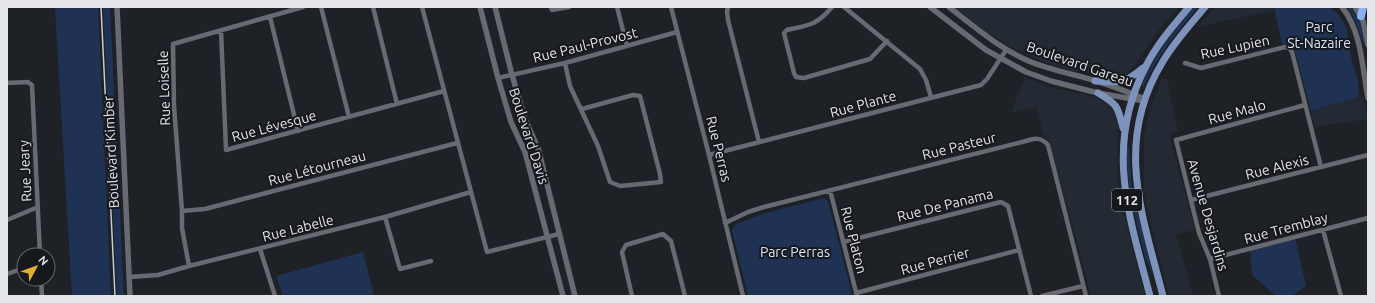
<svg xmlns="http://www.w3.org/2000/svg" width="1375" height="303" viewBox="0 0 1375 303" font-family="Ubuntu,sans-serif">
<rect width="100%" height="100%" fill="#1e2125"/>
<path fill="#242a33" d="M955 7H1179L1159 30 1135 65 1127 74 1118 76 1072 71 1039 60 1017 50 983 30Z
M1215 7H1274L1275 10 1198 27Z
M1025 77 1049 87 1095 97 1110 105 1116 113 1118 123 1117 172 1119 194 1145 296H1091L1050 142 1043 134 1036 107 1011 113Z
M1162 78 1167 79 1178 131 1169 134 1195 230 1176 234 1193 296H1169L1146 205 1144 185V135L1153 100Z
M1363 96 1368 119 1314 127 1311 111Z"/>
<path fill="#203253" d="M55 7H98L111 296H72Z
M103 7H110L124 296H117Z
M1194 7H1198C1177 32 1157 56 1144 86L1142 85C1154 55 1173 32 1194 7Z
M1274 7H1329L1337 13 1343 21 1347 30 1352 62 1358 80 1359 97 1311 111 1294 48 1290 44H1282Z
M1349 7H1351L1361 25 1365 43H1363L1356 23 1348 8Z
M1127 147H1129L1132 190 1153 275 1145 257 1130 196 1127 162Z
M824 198 828 201 852 294 845 296H748L732 230 736 224 762 214Z
M1295 237 1306 286 1292 296H1276L1252 275 1250 249Z
M363 252 374 296H283L276 276Z"/>
<g fill="none" stroke-linecap="round" stroke-linejoin="round">
<path stroke="#676a70" stroke-width="4.5" d="M321 7 349 117
M373 7 397 104
M422 7 487 252 559 234
M551 7 552 10 569 7
M617 7 627 46
M671 7 709 155 743 296
M728 7 727 12 728 20 759 142
M832 7C817 25 809 25 787 30L784 33 794 73 796 77 804 78 870 59 887 41
M844 7 920 69 926 80 931 97
M270 17 298 131
M221 30 226 150 444 91
M565 63 570 86 598 146 610 182 620 186 661 182 660 174 640 96 633 95 582 109
M1185 63 1201 68 1285 47 1289 48 1292 52 1321 167
M498 78 565 63 677 32
M7 83 28 82 32 85 40 255
M709 155 981 85 987 79 1006 50
M830 190 857 296
M1191 200 1368 155
M182 211 205 209 457 143
M385 217 400 269 431 261
M7 220 38 207
M725 223 748 212 764 207 1026 141C1035 138 1041 137 1048 145L1086 296
M1323 230 1341 296
M843 242 1001 202 1008 206 1031 296
M260 249 275 296
M1210 259 1368 218
M189 266 182 228V211L174 106 173 44 303 7
M7 274 24 268
M129 277 158 275 189 266 385 217 471 192
M41 279 42 296
M856 293 1019 250
M632 296 622 252 626 245 663 234 671 241 685 296
M1042 296 1083 286
M1219 296 1210 259 1199 233 1176 140 1305 105"/>
<path stroke="#676a70" stroke-width="5.5" d="M117 7 130 296
M480 7 498 78 511 122 525 152 563 296
M495 7 512 75 525 119 538 148 575 296
M930 7 986 50 1026 72 1051 81 1098 93 1144 101
M949 7C976 28 1000 49 1031 62 1051 70 1072 74 1093 80 1110 85 1128 92 1145 99
M1342 7C1362 32 1362 68 1368 98
M1355 7 1363 21 1368 45"/>
<path stroke="#7d93bc" stroke-width="7" d="M1095 81C1120 82 1123 85 1143 68
M1098 93C1117 104 1118 106 1123 128
M1150 296C1129 215 1104 146 1146 66 1157 44 1173 26 1189 7
M1163 296C1142 214 1114 142 1162 63 1174 42 1190 25 1205 7"/>
<path stroke="#8bafef" stroke-width="8" d="M1361 16 1363 7"/>
<path stroke="#c9cbcf" stroke-width="1.5" d="M101 7 115 296"/>
</g>
<g text-anchor="middle" stroke-width="4" stroke-linejoin="round" paint-order="stroke">
<rect fill="#15181c" stroke="#a5a8ab" stroke-width="1" x="1112" y="189" width="30" height="22" rx="3"/>
<g font-size="13" font-weight="bold" fill="#e3e5e8">
<text x="1127" y="205">112</text>
</g>
<g font-size="14" fill="#dbe4f5" stroke="#15181c">
<text x="1319" y="32">Parc<tspan x="1319" dy="16">St-Nazaire</tspan></text>
<text x="795" y="257">Parc Perras</text>
</g>
<g font-size="14" fill="#e3e5e8" stroke="#15181c">
<text transform="translate(585 45) rotate(-14)" y="5">Rue Paul-Provost</text>
<text transform="translate(1235 47) rotate(-12)" y="5">Rue Lupien</text>
<text transform="translate(1080 64) rotate(19)" y="5">Boulevard Gareau</text>
<text transform="translate(164 88) rotate(-92)" y="5">Rue Loiselle</text>
<text transform="translate(863 104) rotate(-15)" y="5">Rue Plante</text>
<text transform="translate(1237 112) rotate(-15)" y="5">Rue Malo</text>
<text transform="translate(274 126) rotate(-15)" y="5">Rue Lévesque</text>
<text transform="translate(529 136) rotate(72)" y="5">Boulevard Davis</text>
<text transform="translate(959 146) rotate(-14)" y="5">Rue Pasteur</text>
<text transform="translate(719 149) rotate(76)" y="5">Rue Perras</text>
<text transform="translate(111 152) rotate(-93)" y="5">Boulevard Kimber</text>
<text transform="translate(1277 167) rotate(-14)" y="5">Rue Alexis</text>
<text transform="translate(317 168) rotate(-15)" y="5">Rue Létourneau</text>
<text transform="translate(25 171) rotate(-93)" y="5">Rue Jeary</text>
<text transform="translate(945 205) rotate(-14)" y="5">Rue De Panama</text>
<text transform="translate(1208 215) rotate(74)" y="5">Avenue Desjardins</text>
<text transform="translate(298 228) rotate(-14)" y="5">Rue Labelle</text>
<text transform="translate(1286 228) rotate(-15)" y="5">Rue Tremblay</text>
<text transform="translate(854 240) rotate(76)" y="5">Rue Platon</text>
<text transform="translate(935 261) rotate(-15)" y="5">Rue Perrier</text>
</g>
</g>
<rect width="1375" height="303" fill="none" stroke="#e3e5e8" stroke-width="16"/>
<g transform="translate(36 267) rotate(49)"><circle r="19" fill="#15181c" stroke="#676a6e"/>
<path d="M0-3L7 15L0 10L-7 15Z" fill="#e5ad36"/>
<text y="-6" font-size="11" font-weight="bold" text-anchor="middle" fill="#e3e5e8">N</text>
</g>
</svg>
